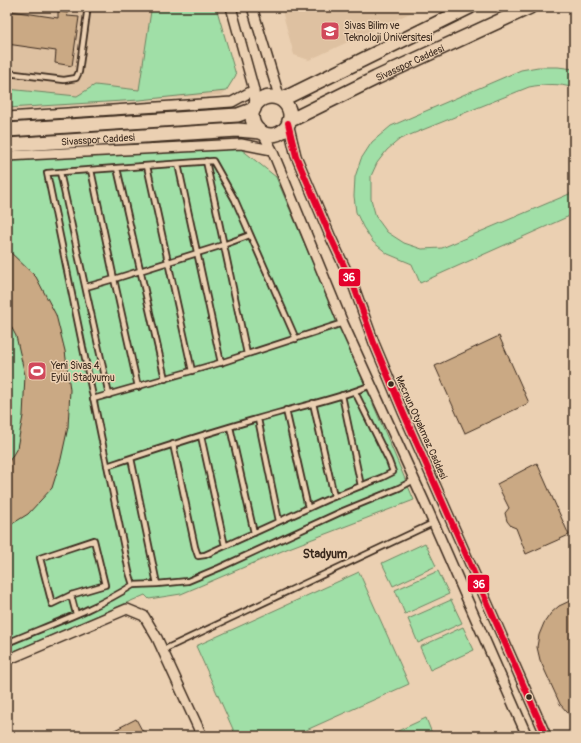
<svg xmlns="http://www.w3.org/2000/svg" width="581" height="743" viewBox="0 0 581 743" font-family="Pangolin,sans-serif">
<rect width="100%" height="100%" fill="#ebd0b2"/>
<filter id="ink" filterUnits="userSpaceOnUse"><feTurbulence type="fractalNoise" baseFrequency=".025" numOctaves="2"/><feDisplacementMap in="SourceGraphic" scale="8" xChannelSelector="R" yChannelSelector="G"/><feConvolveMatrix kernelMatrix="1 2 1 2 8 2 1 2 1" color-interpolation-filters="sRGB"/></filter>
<g filter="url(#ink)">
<path fill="#dec1a1" d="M7 7H215L234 75 223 94 220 95 7 110Z
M281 7H423L309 60 294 55Z"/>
<path fill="#a0dfa7" stroke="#6e8462" d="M129 7H216L236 75 226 91 140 100 7 108V89L77 96 95 85 139 90 151 11Z
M538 67H558L574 69V88C558 83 545 84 529 87L400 139 387 150 377 163 371 176V199L376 217 387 232 404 243 422 249 442 248 574 192V214L420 283 412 264 388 254 373 242 363 227 356 212 354 196 355 177 361 159 372 142 391 126 521 70Z
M236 145 276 177 414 500 289 548 181 594 149 599 145 595 7 654V159Z
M425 543 436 566 393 586 382 563Z
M438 571 449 594 405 614 395 590Z
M359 572 409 684 293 736H236L196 646Z
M451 600 462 623 418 643 408 619Z
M463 627 474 650 430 670 420 647Z
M426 718 433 736H387Z"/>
<path fill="#caa984" stroke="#3b2a1e" d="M11 11 58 18V11L68 13 67 16 79 17 72 66 55 63 56 51 7 44V13L11 14Z
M7 249 36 277 56 315 65 351 70 390 68 427 61 459 52 488 28 514 7 527V465L17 448 23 416 25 375 16 336 7 319Z
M499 336 529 403 465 433 435 366Z
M537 463 569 535 526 554 516 528 511 526 507 521 505 513 509 508 497 484Z
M574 599V720L560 704 540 660 537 647 539 635 544 623 551 613 559 606Z
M136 719 145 736H103Z"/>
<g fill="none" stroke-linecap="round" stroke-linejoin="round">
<defs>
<path id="lane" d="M7 73 64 80 76 78 79 72 87 13
M206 161 247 354
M178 164 221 363
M147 166 192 371
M117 168 165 379
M91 170 114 279 138 387
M60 172 109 395
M86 287 114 279 223 245 250 235
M296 339 235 200 213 161 47 173 129 572 133 585 157 584 188 581 219 568 343 511 399 488 414 480
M342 395 361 486
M93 399 223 362 343 323
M313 403 334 496
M286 410 308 508
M258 419 279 521
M230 427 254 533
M201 436 225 546
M173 444 195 547 198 556 205 555 326 500 383 477 393 472 389 461 355 392
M131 458 157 584
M107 466C164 447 220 429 278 413 309 404 341 398 371 385
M71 595 105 585 94 540 40 558 52 604 71 595 76 614
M7 643C49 625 94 610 133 585
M163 650 433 523"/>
<path id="street" d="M231 7 254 90 255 106
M252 7 280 99
M7 117 158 107 232 102 254 90
M288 123 296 156 331 238 354 287 374 343 403 412 546 736
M262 132 272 150 343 323 424 501 527 736
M7 156 241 144 272 150
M7 660 127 609 144 616 157 638 202 736"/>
<g id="secondary">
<circle cx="271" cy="116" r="19"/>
<path d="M281 99 287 97 470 7"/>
<path id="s1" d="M289 121 376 78 530 7"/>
<path d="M7 130 238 115 254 109"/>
<path id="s2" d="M7 145 205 132 238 130 261 132"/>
</g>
</defs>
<use href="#lane" stroke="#3b2a1e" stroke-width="8"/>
<use href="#street" stroke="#3b2a1e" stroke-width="12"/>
<use href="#secondary" stroke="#3b2a1e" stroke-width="16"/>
<use href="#lane" stroke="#ebd0b2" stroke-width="4.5"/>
<use href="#street" stroke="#ebd0b2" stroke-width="9"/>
<use href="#secondary" stroke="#ebd0b2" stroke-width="13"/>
<defs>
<path id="bus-1" d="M288 123 296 156 331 238 354 287 374 343 403 412 546 736"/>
</defs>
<use href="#bus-1" stroke="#ebd0b2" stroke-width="9"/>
<use href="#bus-1" stroke="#e4002b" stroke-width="6"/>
</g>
</g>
<defs>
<symbol id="university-square" viewBox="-11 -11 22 22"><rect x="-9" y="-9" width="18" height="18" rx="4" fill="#d1495b" stroke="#ebd0b2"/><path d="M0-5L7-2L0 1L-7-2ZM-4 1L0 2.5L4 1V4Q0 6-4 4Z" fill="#fff"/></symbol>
<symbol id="stadium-square" viewBox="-11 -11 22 22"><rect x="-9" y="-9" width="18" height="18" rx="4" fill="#d1495b" stroke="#ebd0b2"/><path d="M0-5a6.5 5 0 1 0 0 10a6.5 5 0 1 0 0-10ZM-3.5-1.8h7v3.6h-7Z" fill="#fff"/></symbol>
</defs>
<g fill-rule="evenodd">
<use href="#university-square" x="319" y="20" width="22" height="22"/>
<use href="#stadium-square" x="26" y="360" width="22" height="22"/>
</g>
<g fill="#3b2a1e" stroke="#ebd0b2" stroke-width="1.5">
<circle cx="391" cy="384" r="3.5"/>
<circle cx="529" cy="697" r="3.5"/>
</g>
<g text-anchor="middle" stroke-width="3" stroke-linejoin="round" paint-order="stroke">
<g font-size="10" fill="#3b2a1e" stroke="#ebd0b2" text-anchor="start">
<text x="344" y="29">Sivas Bilim ve<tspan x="344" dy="12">Teknoloji Üniversitesi</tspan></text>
<text x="51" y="369">Yeni Sivas 4<tspan x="51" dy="12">Eylül Stadyumu</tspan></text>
</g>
<g font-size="10" fill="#3b2a1e" stroke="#ebd0b2">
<text dy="4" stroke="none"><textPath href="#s1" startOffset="134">Sivasspor Caddesi</textPath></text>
<text dy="4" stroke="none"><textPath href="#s2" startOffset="91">Sivasspor Caddesi</textPath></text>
<text transform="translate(422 427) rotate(66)" y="4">Mecnun Otyakmaz Caddesi</text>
</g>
<g font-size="12" font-weight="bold" fill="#3b2a1e" stroke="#ebd0b2">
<text x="325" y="558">Stadyum</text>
</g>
</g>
<g stroke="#ebd0b2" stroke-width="1.5">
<rect x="338" y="268" width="23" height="19" rx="4" fill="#e4002b"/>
<rect x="467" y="574" width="23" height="19" rx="4" fill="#e4002b"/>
</g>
<g font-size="11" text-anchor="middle" font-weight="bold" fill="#fff">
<text x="349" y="281">36</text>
<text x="479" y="588">36</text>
</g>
<rect width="581" height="743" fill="none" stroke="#ebd0b2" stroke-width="24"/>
<rect x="12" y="12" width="557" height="719" fill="none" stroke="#3b2a1e" stroke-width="1.5" filter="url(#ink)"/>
</svg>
